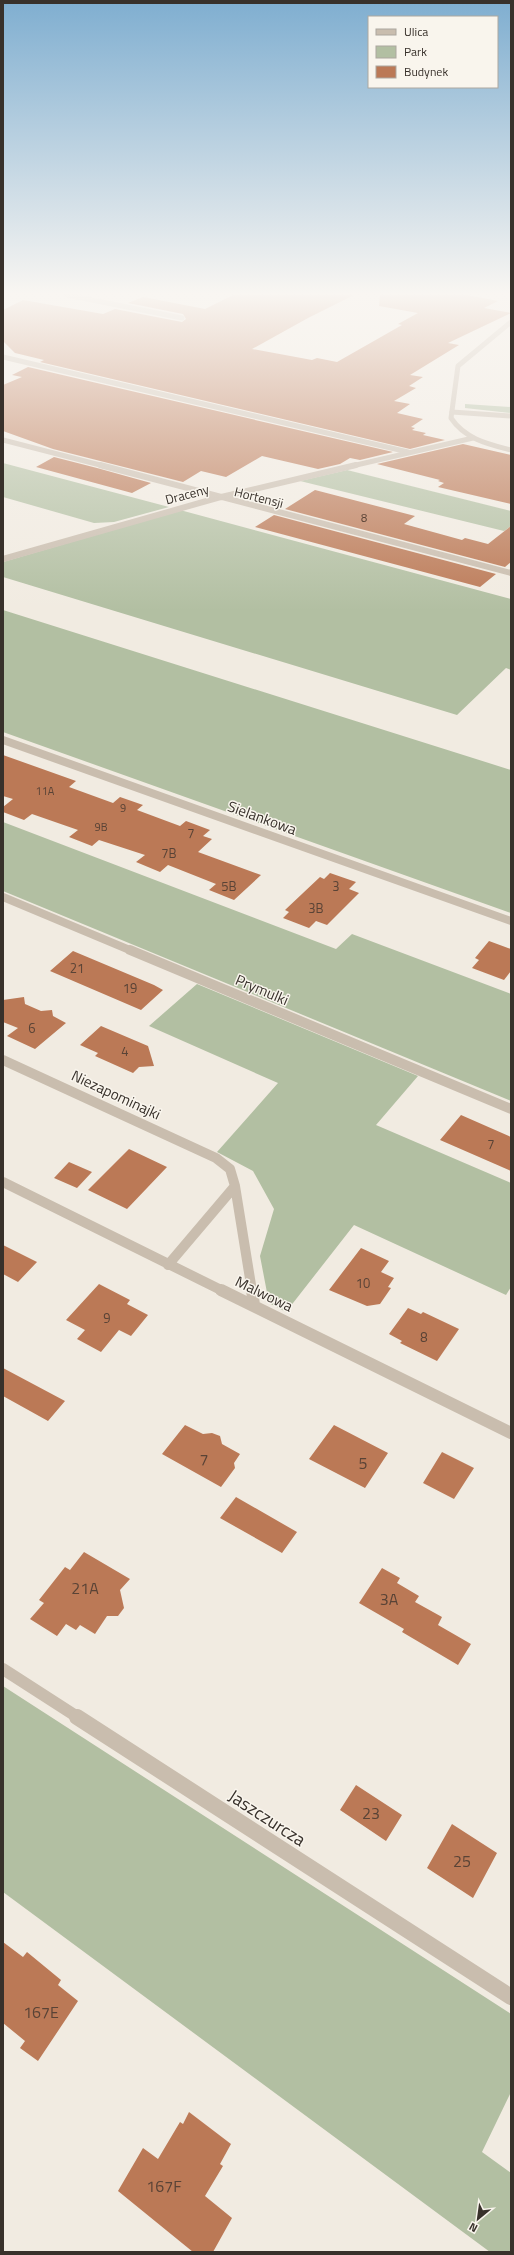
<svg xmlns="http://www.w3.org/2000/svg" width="514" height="2255" viewBox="0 0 514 2255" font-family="'Titillium Web',sans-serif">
<rect width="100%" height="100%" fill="#f1ebe1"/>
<path fill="#b2bfa2" d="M465 404 511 407V413L465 408Z
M3 463 18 467 169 507 114 522 94 523 3 497Z
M347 470 511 511V526L504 531 300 481Z
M180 510 511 599V670L506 668 457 715 3 577V562Z
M3 610 511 770V913L3 732Z
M3 822 336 949 352 934 511 994V1101L3 891Z
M197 984 418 1076 376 1125 511 1183V1287L506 1295 354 1225 286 1312 269 1303 260 1256 274 1209 253 1171 217 1152 278 1083 149 1026Z
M3 1686 511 2014V2092L482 2152 511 2173V2252H490L3 1892Z"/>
<path fill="#bb7956" d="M233 295H354L308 318 252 349 312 360 317 358 337 362 402 325 398 324 418 313 379 306 380 295H467L498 301 484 308 511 313 448 343 459 345 410 375 423 377 409 386 416 388 394 401 410 404 397 413 423 419 411 427 415 428 412 430 426 433 423 435 445 440 410 449 40 362 44 360 15 353 3 341V310L23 300 103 314 115 309 182 322 186 319 183 314 128 303 143 297 205 309Z
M28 367 393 452 360 460 350 458 340 464 318 469 262 456 226 477 201 471 183 482 53 449 3 431V385L22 377 12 375Z
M463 444 511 455V504L438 487 444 483 438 481 440 480 377 464Z
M54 457 97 468 151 483 132 493 36 467Z
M315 490 415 516 404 524 462 540 465 538 488 544 511 526V562L505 567 285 509Z
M274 515 496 574 480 587 255 527Z
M3 755 76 781 69 787 113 803 120 797 143 805 137 810 180 826 186 821 210 830 203 836 212 839 198 852 261 875 234 900 209 890 216 884 168 865 160 872 136 862 145 855 99 840 92 846 69 837 78 830 32 814 24 820 3 812V807L13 799 3 796Z
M330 873 356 882 349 889 359 893 327 925 316 921 309 928 283 918 289 912 285 910 320 877 324 879Z
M489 941 511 949V971L504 980 472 968 479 960 475 958Z
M73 951 154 985 163 990 141 1010 50 971Z
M24 997 25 1004 41 1011 52 1010 53 1016 66 1023 35 1049 7 1036 18 1028 3 1022V1000Z
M101 1026 148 1046 154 1066 139 1067 133 1073 95 1056 98 1053 80 1045Z
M461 1115 511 1137V1171L440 1140Z
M129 1149 167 1167 127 1209 88 1190Z
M69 1162 92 1172 77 1188 54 1178Z
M3 1245 37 1262 18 1282 3 1274Z
M361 1248 389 1261 381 1272 394 1278 388 1287 391 1288 380 1304 367 1306 329 1290Z
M99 1284 130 1300 127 1304 148 1315 131 1336 119 1330 101 1352 77 1339 85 1330 66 1320Z
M408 1308 421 1314 423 1312 459 1329 437 1361 400 1343 402 1341 389 1334Z
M3 1368 65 1401 48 1421 3 1396Z
M185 1425 203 1434 212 1433 220 1436 222 1444 240 1454 234 1463 235 1468 221 1487 162 1454Z
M334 1425 388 1453 365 1488 309 1459Z
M442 1452 474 1468 454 1499 423 1483Z
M236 1497 297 1532 282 1553 220 1518Z
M84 1552 130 1579 120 1590 124 1608 118 1616H107L95 1634 80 1625 76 1630 66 1624 57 1636 30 1619 44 1603 39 1600 65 1567 70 1570Z
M382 1568 400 1578 397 1583 419 1596 415 1602 442 1617 438 1625 471 1644 458 1665 402 1632 404 1629 359 1603Z
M356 1785 402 1815 386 1841 340 1810Z
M452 1824 497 1853 473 1898 427 1868Z
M3 1942 23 1957 27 1952 61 1980 58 1985 78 2001 38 2061 20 2048 25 2041 3 2023Z
M189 2112 231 2144 220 2164 223 2166 205 2196 232 2218 213 2252H193L118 2191 143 2148 158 2159 180 2122 183 2124Z"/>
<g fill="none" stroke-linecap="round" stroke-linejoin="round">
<path stroke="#c9bdae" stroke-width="5" d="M67 295 182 318
M3 357 408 452
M452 412 511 416
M3 440 104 466
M352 466 473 438"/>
<path stroke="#c9bdae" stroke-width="6" d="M100 465 511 573
M3 559 217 498 356 465"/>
<path stroke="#c9bdae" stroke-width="8" d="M3 740 511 921
M3 897 132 951"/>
<path stroke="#c9bdae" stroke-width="10" d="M130 950 511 1109
M3 1060 216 1158 230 1169 235 1186 252 1291
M3 1182 223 1291
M168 1265 235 1186"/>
<path stroke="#c9bdae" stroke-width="12" d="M221 1290 511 1433
M252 1290 254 1305
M3 1669 79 1718"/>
<path stroke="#c9bdae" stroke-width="16" d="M77 1717 511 1997"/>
<path stroke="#c9bdae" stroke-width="5" d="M511 322 458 366 451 418C465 439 488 444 511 450"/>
</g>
<linearGradient id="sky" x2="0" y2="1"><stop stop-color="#7faed0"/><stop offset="0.48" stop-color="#f9f6f2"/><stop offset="1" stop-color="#f9f6f2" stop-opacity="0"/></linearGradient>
<rect width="514" height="611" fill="url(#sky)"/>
<g text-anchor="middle" stroke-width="3" stroke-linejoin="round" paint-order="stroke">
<g font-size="11" fill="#594336">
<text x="364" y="522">8</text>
<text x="45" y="795">11A</text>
<text x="123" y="812">9</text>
<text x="101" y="831">9B</text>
</g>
<g font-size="13" fill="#38312b" stroke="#f9f5ed">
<text transform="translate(187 494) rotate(-15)" y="5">Draceny</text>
<text transform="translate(259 497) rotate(14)" y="5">Hortensji</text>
</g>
<g font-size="13" fill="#594336">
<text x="191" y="838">7</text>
<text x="169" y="858">7B</text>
<text x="229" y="891">5B</text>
<text x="336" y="891">3</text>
<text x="316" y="913">3B</text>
<text x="77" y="973">21</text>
<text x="130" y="993">19</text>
<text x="32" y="1033">6</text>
<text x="125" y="1056">4</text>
<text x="491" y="1149">7</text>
<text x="363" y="1288">10</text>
<text x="107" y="1323">9</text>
<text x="424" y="1342">8</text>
</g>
<g font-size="15" fill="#38312b" stroke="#f9f5ed">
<text transform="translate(262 818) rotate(20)" y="5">Sielankowa</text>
<text transform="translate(262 990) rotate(23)" y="5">Prymulki</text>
<text transform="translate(116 1095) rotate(25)" y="5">Niezapominajki</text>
<text transform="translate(264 1294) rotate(26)" y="5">Malwowa</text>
</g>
<g font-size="16" fill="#594336">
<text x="204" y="1465">7</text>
<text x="363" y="1469">5</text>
<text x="85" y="1594">21A</text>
<text x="389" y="1605">3A</text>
<text x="371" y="1819">23</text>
<text x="462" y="1867">25</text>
<text x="41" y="2018">167E</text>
<text x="164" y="2192">167F</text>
</g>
<g font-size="18" fill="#38312b" stroke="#f9f5ed">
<text transform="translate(267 1818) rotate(33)" y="6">Jaszczurcza</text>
</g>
</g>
<rect width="514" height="2255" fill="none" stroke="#38312b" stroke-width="8"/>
<rect x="368" y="16" width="130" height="72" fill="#f9f5ed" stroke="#aca79f"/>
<rect x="376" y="29" width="20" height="6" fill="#c9bdae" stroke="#aca79f"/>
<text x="404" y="36" font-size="12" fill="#38312b">Ulica</text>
<rect x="376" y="46" width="20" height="12" fill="#b2bfa2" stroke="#aca79f"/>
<text x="404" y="56" font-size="12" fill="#38312b">Park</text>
<rect x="376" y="66" width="20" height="12" fill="#bb7956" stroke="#aca79f"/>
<text x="404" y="76" font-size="12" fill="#38312b">Budynek</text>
<g transform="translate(478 2219) rotate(209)" stroke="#f9f5ed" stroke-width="3" paint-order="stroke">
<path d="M0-3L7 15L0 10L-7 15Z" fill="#38312b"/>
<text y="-6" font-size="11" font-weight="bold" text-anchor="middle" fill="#38312b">N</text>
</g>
</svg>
